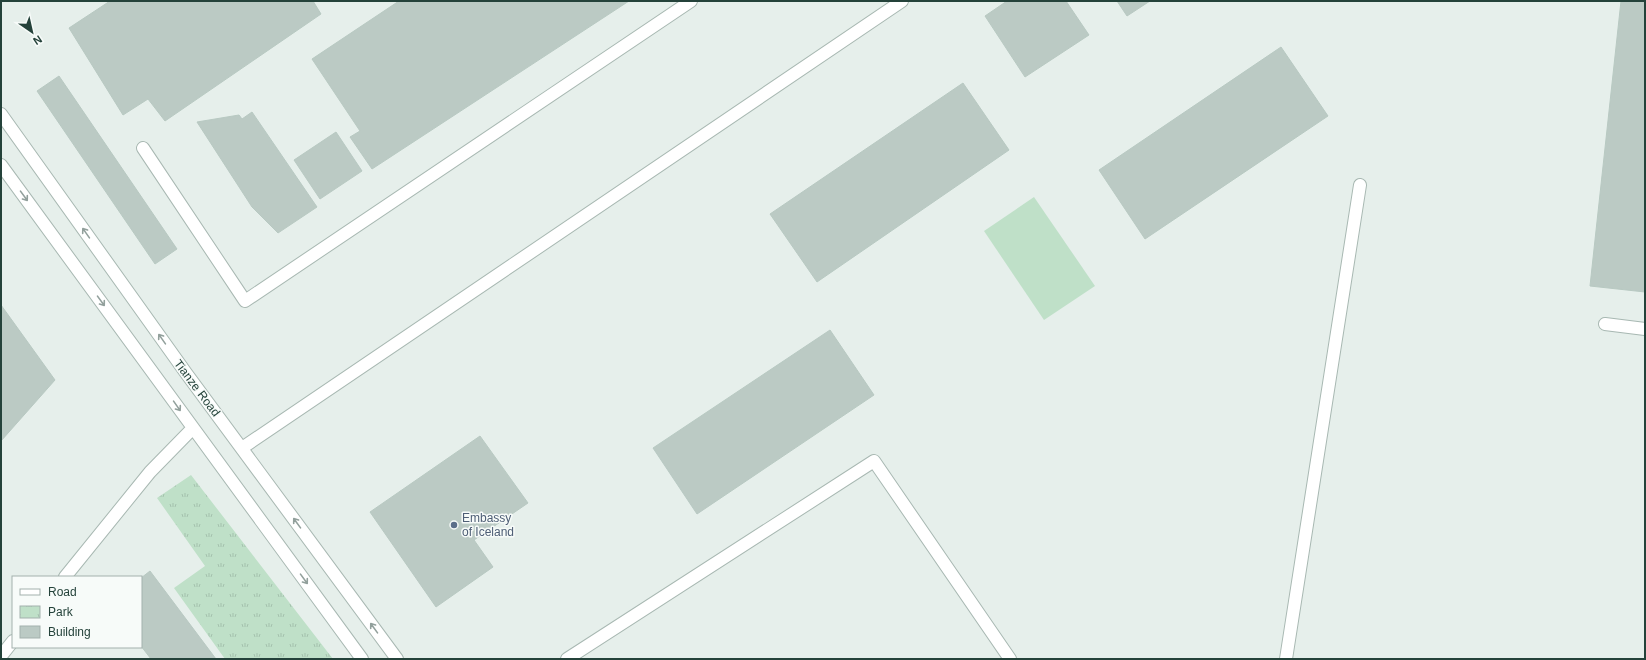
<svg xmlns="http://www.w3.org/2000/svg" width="1646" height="660" viewBox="0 0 1646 660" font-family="Helvetica,sans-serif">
<defs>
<pattern id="park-tufts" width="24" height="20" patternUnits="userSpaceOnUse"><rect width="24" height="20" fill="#bfe0c8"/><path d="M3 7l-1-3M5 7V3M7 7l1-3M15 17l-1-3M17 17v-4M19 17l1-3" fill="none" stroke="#a4c1ad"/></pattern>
</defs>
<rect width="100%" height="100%" fill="#e6efeb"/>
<path fill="#bfe0c8" d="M1034 197 1095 286 1044 320 984 231Z"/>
<path fill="url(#park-tufts)" d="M191 475 333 659H225L174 588 205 566 157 498Z"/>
<path fill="#bbcac4" stroke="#b8c9c2" d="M110 1H313L321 14 165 121 148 99 123 115 69 28Z
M399 1H629L372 169 350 137 360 131 312 59Z
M1007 1H1066L1089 35 1025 77 985 16Z
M1117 1H1150L1127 16Z
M1621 1H1645V292L1590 286Z
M1281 47 1328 116 1145 239 1099 170Z
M59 76 177 249 155 264 37 91Z
M963 83 1009 150 817 282 770 214Z
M252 112 317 207 278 233 252 207 197 122 239 115 242 119Z
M336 132 362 171 320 199 294 160Z
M1 305 55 380 1 441Z
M830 330 874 395 697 514 653 448Z
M480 436 528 503 474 540 493 567 436 607 370 512Z
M150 571 216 659H151L141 646V578Z"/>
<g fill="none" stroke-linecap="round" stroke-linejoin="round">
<defs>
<path id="minor" d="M1 114 186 373 397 659
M143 148 245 301 691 1
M1 165 362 659
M1605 324 1645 329
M242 448 902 1
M65 577 150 472 193 428
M1 656 13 641
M567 659 874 461 1010 659
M1286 659 1360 185"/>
</defs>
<use href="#minor" stroke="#a8b8b2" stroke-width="14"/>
<use href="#minor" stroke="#fff" stroke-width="12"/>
</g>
<defs><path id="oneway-shaft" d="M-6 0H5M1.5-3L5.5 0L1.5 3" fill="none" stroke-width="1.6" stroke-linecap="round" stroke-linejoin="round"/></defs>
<g stroke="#92a09c">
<use href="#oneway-shaft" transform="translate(24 196) rotate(54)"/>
<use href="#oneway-shaft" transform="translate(86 233) rotate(-125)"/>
<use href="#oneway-shaft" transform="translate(101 301) rotate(54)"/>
<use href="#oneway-shaft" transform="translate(162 339) rotate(-125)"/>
<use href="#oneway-shaft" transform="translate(177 406) rotate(55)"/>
<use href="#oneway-shaft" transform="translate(297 523) rotate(-126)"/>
<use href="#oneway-shaft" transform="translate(304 579) rotate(54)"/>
<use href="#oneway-shaft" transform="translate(374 628) rotate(-126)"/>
</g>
<circle fill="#5c6f8a" stroke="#f7fbf9" stroke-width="1.5" cx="454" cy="525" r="4"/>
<g text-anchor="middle" stroke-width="3" stroke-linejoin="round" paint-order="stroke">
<g font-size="12" fill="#24423a" stroke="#f7fbf9">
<text transform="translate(197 388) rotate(53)" y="4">Tianze Road</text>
</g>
<g font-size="12" fill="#4e5e75" stroke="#f7fbf9" text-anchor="start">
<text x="462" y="522">Embassy<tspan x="462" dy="14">of Iceland</tspan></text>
</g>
</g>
<rect width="1646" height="660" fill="none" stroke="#24423a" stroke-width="4"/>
<rect x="12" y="576" width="130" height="72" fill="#f7fbf9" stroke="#a3b1ad"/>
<rect x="20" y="589" width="20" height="6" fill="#ffffff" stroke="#a3b1ad"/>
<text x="48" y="596" font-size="12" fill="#24423a">Road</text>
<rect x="20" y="606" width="20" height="12" fill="url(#park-tufts)" stroke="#a3b1ad"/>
<text x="48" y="616" font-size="12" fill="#24423a">Park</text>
<rect x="20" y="626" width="20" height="12" fill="#bbcac4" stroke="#a3b1ad"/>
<text x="48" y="636" font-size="12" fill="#24423a">Building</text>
<g transform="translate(32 32) rotate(146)" stroke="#f7fbf9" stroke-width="3" paint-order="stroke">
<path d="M0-3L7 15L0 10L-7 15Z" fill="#24423a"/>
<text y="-6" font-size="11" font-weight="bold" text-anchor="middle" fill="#24423a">N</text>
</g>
</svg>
